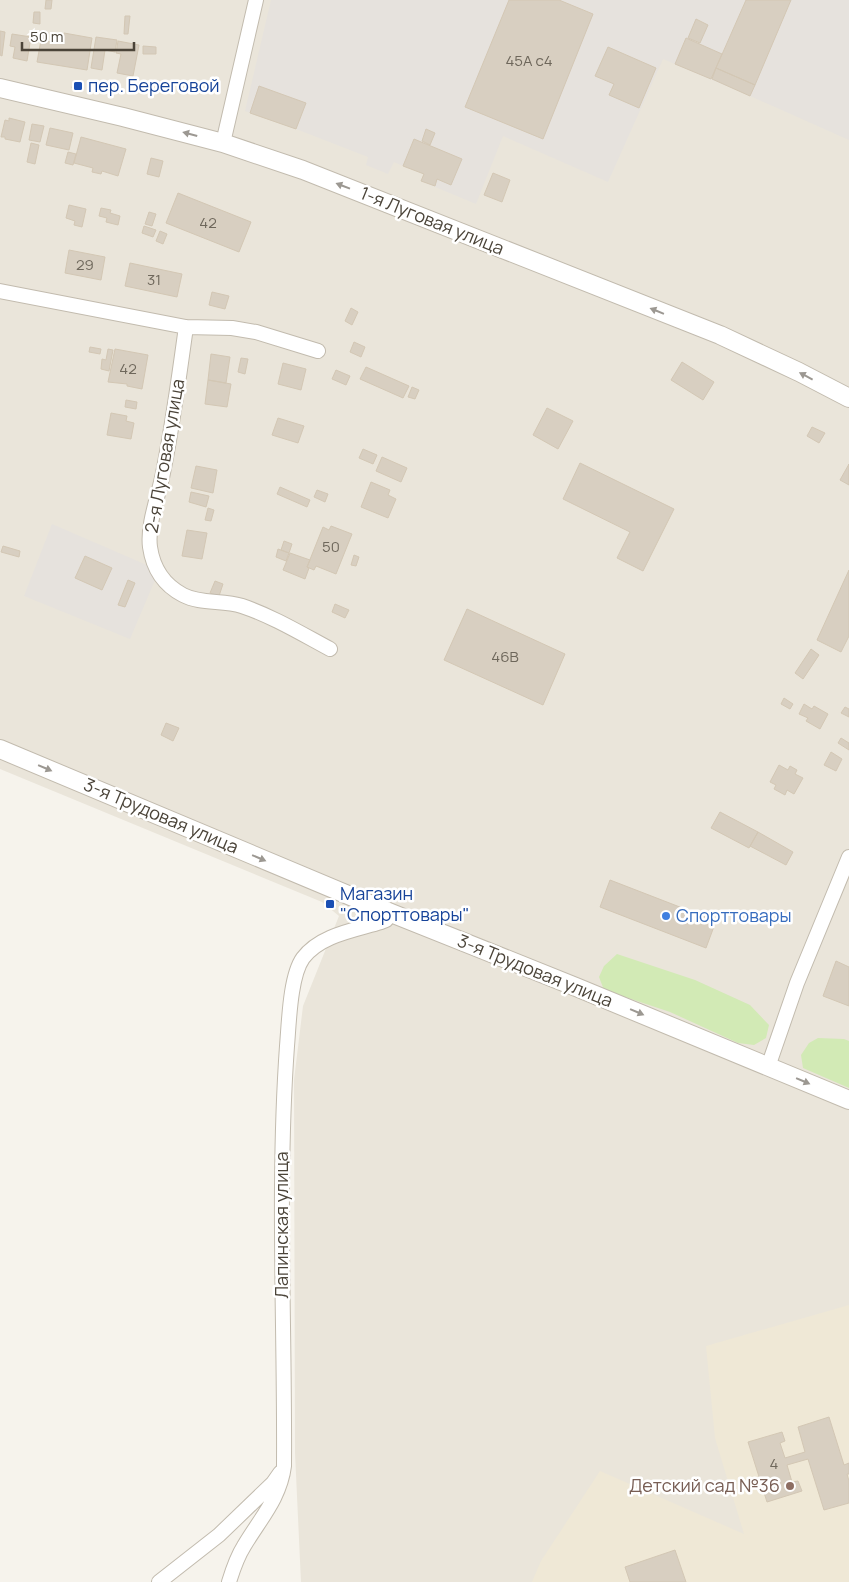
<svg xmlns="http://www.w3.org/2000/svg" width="849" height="1582" viewBox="0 0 849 1582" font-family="Manrope,sans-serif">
<rect width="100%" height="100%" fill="#f6f3ec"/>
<path fill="#eae5da" d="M0 0H849V1582H301L295 1453 294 1080 303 1006 339 916 322 902 0 769Z"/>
<path fill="#e6e2dd" d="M271 0H849V140L750 96 663 59 608 182 503 136 476 204 421 181 424 174 403 166 394 162 388 174 366 165 368 157 296 129 245 111Z
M52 524 149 566 155 580 130 639 24 596Z"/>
<path fill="#efe8d6" d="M849 1305V1582H532L541 1561 600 1471 744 1534 715 1438 706 1346Z"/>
<path fill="#d2eab5" d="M617 954 695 980 750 1005 769 1025 766 1038 754 1045 738 1043 670 1012 604 990 599 977 604 966Z
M818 1038 844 1039 849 1041V1088L803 1068 801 1055 809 1043Z"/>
<path fill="#d8cfc1" stroke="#d3c7b4" d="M46 0H52L51 9H45Z
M509 0H559L593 14 543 139 465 107Z
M746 0H791L755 85 716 68Z
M34 12H40V24L33 23Z
M125 16H130L128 34H124Z
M696 19 708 25 700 43 688 38Z
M0 31 5 32 2 56 0 55Z
M64 33 92 38 87 70 37 62 41 40 57 43V41L63 42Z
M12 34 31 37 27 61 13 58 15 47 10 46Z
M96 37 117 40 115 52 105 50 102 70 91 68Z
M686 38 722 54 711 79 675 64Z
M118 41 139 45 133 76 117 73 121 54 116 53Z
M143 46 156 47V54H143Z
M608 47 656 68 639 108 609 95 614 84 595 76Z
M716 68 755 85 750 96 712 79Z
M73 83 82 85 81 90 72 88Z
M259 86 306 103 296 129 250 113Z
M9 118 25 122 20 142 5 139V137H1L5 120 9 121Z
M32 124 44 126 40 142 29 140Z
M50 128 73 133 69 150 46 145Z
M426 129 435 133 430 145 422 141Z
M81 137 126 149 118 176 102 171 101 174 92 172 93 168 74 163Z
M414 139 462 159 451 185 437 179 435 186 421 181 424 174 403 166Z
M31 143 39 145 35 164 27 162Z
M68 152 76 154 73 165 65 163Z
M151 158 163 161 159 177 147 174Z
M493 173 510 180 502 202 484 195Z
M178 193 251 222 239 252 166 223Z
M69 205 86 209 82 227 74 225 75 221 66 218Z
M101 208 111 210 110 213 120 216 118 225 106 222 107 218 99 216Z
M149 212 156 214 152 226 145 224Z
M144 226 156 230 153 237 142 233Z
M160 231 167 234 163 244 156 241Z
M69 250 105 257 101 280 65 273Z
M130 263 182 274 177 297 125 286Z
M212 292 229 296 225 309 209 305Z
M351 308 358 312 352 325 345 321Z
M354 342 365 347 361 357 350 352Z
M90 347 101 349 100 354 89 352Z
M108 349 113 350 109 371 101 369 102 359 106 360Z
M115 349 148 355 142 389 127 386V384L108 382Z
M211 354 230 357 226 383 208 380Z
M241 358 248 359 245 374 238 372Z
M682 362 714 382 703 400 671 380Z
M283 363 306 369 301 390 278 384Z
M366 367 409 386 403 398 360 379Z
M336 370 350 376 346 385 332 379Z
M208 380 231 384 227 407 205 404Z
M412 387 419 390 415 399 408 397Z
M126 400 137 402 136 409 125 407Z
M547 408 573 421 558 449 533 435Z
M111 413 127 416 126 421 134 423 131 439 107 435Z
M278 418 304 426 298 443 272 435Z
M812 427 825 433 819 443 807 436Z
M363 449 377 455 373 464 359 458Z
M382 457 407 468 401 482 376 471Z
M580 463 674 509 643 571 617 558 630 532 563 499Z
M849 464V485L840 480Z
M196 466 217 470 213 493 191 488Z
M371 482 390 490 388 495 396 499 388 518 361 507Z
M280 487 310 500 307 507 277 494Z
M317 490 328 494 325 502 314 497Z
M191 492 209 496 206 507 189 502Z
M208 508 214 510 211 521 205 520Z
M331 526 352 534 336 574 316 566 314 570 307 567 323 527 329 530Z
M187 530 207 533 202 559 182 556Z
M284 541 292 544 289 553 281 550Z
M3 546 20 551 19 557 1 552Z
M278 549 289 553 286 561 276 557Z
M290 553 310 560 307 567 309 568 305 579 283 570Z
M354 555 359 557 356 566 351 565Z
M85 556 112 568 102 590 75 578Z
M849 570V636L841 652 817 640Z
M128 580 135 583 125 607 118 605Z
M215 581 223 584 219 596 210 593Z
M335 604 349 610 345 618 332 612Z
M467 609 565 654 543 705 444 660Z
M811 649 819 655 803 679 795 673Z
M784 698 793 704 790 709 781 704Z
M804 704 812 709 814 706 828 714 820 729 806 721 808 718 799 714Z
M845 707 849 709V717L841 713Z
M166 723 179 728 173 741 161 735Z
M841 738 849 743V750L838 743Z
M831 752 842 759 836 771 824 765Z
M779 765 788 770 790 766 797 770 795 774 803 778 794 794 787 790 785 795 774 789 776 785 770 782Z
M720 812 758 832 749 848 711 828Z
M758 832 793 852 786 865 750 846Z
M610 880 716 921 706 948 600 907Z
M836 961 849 967V1006L823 996Z
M829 1417 844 1465 849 1463V1474H847L849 1481V1503L824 1510 808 1459 787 1465 792 1482 798 1481 802 1491 767 1502 748 1442 782 1432 785 1441 780 1443 785 1458 805 1452 798 1427Z
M675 1550 686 1582H630L625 1567Z"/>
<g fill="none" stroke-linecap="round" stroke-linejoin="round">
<defs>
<path id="minor" d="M223 143 256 0
M0 291 186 327 232 328 256 332 318 351
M186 327C179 376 173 424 163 473 159 495 147 524 150 547 153 568 164 585 183 595 200 604 223 600 242 606 272 616 302 634 330 649
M768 1067 797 983 849 857
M159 1582 219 1535 273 1483 280 1473
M229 1582C233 1569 237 1557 244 1546 260 1519 280 1498 284 1466 285 1326 277 1186 287 1046 289 1023 290 976 303 958 320 935 355 930 381 922L386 920 391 913"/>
<path id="tertiary" d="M0 88 123 117 223 143 303 170 720 335 799 372 849 398
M0 749 391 913 576 987 849 1100"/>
</defs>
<use href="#minor" stroke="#c2bbae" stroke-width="16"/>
<use href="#tertiary" stroke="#c2bbae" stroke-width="20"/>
<use href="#minor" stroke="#fff" stroke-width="14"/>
<use href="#tertiary" stroke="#fff" stroke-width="18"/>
</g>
<defs><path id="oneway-solid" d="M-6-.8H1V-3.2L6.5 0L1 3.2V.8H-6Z" transform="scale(1.25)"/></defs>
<g fill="#9c9892">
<use href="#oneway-solid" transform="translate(190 134) rotate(-165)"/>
<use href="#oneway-solid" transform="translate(343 186) rotate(-159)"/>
<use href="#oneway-solid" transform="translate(657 311) rotate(-158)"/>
<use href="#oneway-solid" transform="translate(806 376) rotate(-152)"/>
<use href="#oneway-solid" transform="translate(45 768) rotate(23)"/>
<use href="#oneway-solid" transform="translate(259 858) rotate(23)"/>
<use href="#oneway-solid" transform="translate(637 1012) rotate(23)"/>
<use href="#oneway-solid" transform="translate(803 1081) rotate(23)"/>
</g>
<g fill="#1a4fb4" stroke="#fff" stroke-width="2">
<rect x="73" y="81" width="10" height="10" rx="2.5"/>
<rect x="325" y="899" width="10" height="10" rx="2.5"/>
</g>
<circle fill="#3f7fe0" stroke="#fff" stroke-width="2" cx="666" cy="916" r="5"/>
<circle fill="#8d6e63" stroke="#fff" stroke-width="2" cx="790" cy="1486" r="5"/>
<g text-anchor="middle" stroke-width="5" stroke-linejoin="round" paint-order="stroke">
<g font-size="15" fill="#6e675b">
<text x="529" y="66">45А с4</text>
<text x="208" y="228">42</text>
<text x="85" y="270">29</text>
<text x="154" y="285">31</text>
<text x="128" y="374">42</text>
<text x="331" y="552">50</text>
<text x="505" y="662">46В</text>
<text x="774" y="1469">4</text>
</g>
<g font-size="18" fill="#164399" stroke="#fff" text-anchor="start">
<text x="88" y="92">пер. Береговой</text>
<text x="340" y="900">Магазин<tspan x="340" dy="21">"Спорттовары"</tspan></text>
</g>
<g font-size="18" fill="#4b4439" stroke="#fff">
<text transform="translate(432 221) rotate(22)" y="6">1-я Луговая улица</text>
<text transform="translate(165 456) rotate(-80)" y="6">2-я Луговая улица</text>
<text transform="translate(161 816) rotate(23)" y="6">3-я Трудовая улица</text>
<text transform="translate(535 971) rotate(22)" y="6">3-я Трудовая улица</text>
<text transform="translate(282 1225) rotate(-90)" y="6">Лапинская улица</text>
</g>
<g font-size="18" fill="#366cbe" stroke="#fff" text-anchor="start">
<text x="676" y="922">Спорттовары</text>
</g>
<g font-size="18" fill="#785e54" stroke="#fff" text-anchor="end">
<text x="780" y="1492">Детский сад №36</text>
</g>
</g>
<path d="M22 42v8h112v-8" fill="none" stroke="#4b4439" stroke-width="2.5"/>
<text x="30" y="42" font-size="15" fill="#4b4439" stroke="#ffffff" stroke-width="4" paint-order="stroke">50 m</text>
</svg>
